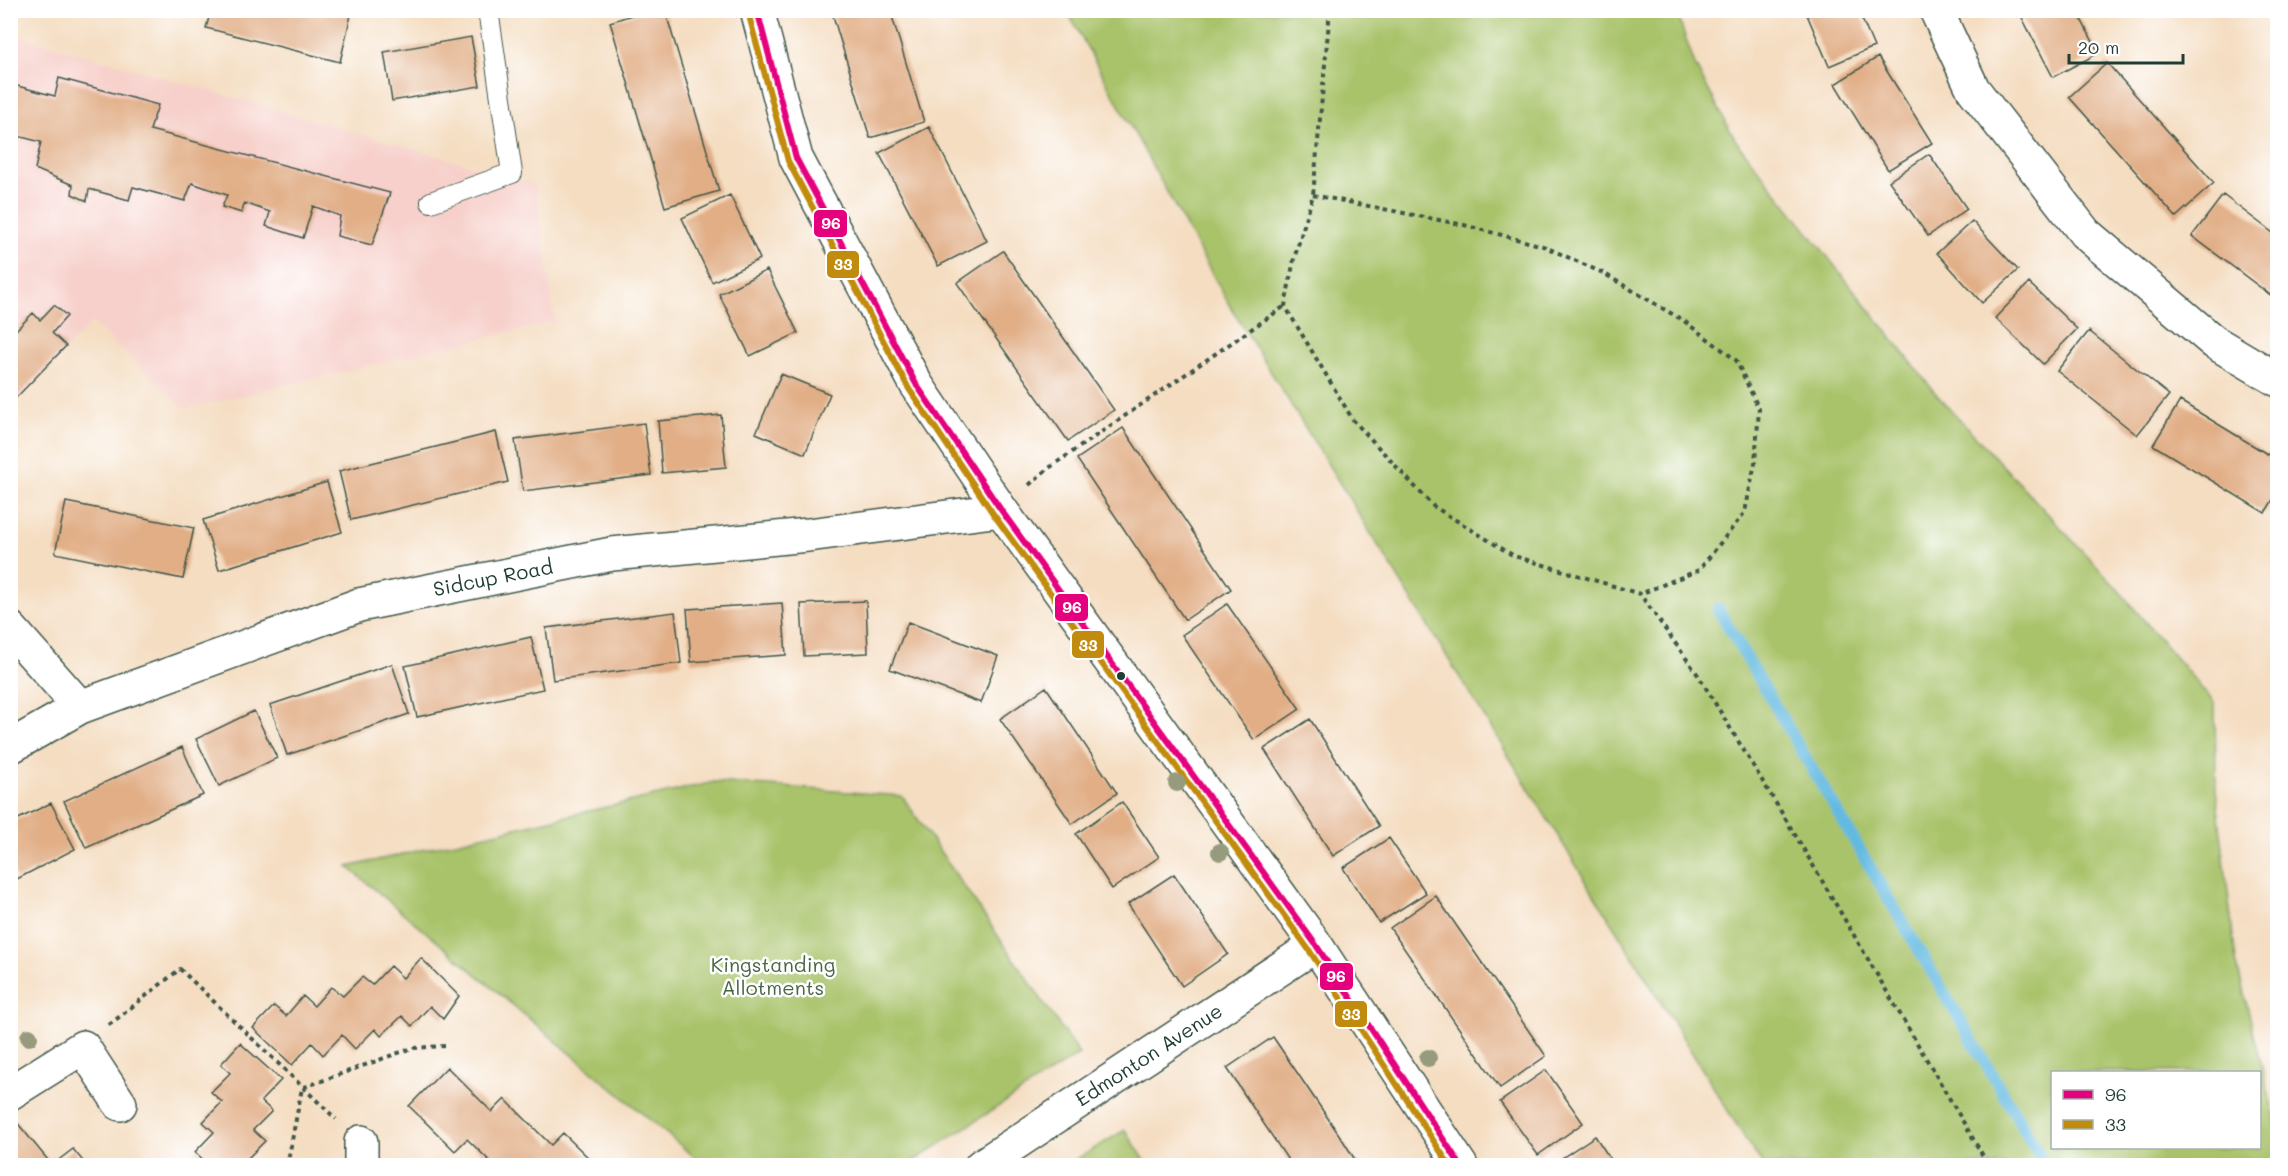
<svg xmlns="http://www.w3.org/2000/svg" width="2288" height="1176" viewBox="0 0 2288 1176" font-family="Mali,sans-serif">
<rect width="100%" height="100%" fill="#fff"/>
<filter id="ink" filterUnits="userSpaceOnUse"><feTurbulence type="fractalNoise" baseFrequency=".0167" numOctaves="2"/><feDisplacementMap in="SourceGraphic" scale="12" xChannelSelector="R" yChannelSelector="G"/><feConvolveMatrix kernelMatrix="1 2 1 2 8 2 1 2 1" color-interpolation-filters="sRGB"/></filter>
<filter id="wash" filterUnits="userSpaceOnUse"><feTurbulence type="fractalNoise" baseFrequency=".008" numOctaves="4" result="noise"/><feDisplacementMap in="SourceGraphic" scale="24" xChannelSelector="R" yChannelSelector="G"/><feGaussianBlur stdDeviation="1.35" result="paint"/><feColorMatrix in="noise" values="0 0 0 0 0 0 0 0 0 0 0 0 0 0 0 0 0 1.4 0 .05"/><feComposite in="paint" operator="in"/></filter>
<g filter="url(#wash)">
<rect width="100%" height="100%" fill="#f4ddc1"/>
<path fill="#f7d0cb" d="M11 34 535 184 555 321 185 409 92 322 11 407Z"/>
<path fill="#a9c36a" stroke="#64804f" stroke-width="1.5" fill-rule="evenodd" d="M1067 11H1676L1695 65 1736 141 1937 395 2115 586 2215 704 2216 790 2236 961 2277 1127V1165H1764L1751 1148 1230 306ZM2052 1072H2260V1148H2052Z
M714 782 902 796 1079 1054 908 1165H704L348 867Z
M1125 1130 1148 1165H1067Z"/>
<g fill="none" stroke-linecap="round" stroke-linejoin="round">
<path stroke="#64bae1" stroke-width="12" d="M1718 609 2046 1166"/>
</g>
<g id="blocks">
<path fill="#e1ae86" d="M211 10H335L351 15 340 62 206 28Z
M647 10H665L719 191 665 207 610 22Z
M851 10H890L924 122 870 138 833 16Z
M1805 10H1858L1874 47 1829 66Z
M2018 10H2076L2099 53 2053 77Z
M471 37 480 86 392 101 384 52Z
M1878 57 1932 143 1888 170 1835 84Z
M2107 63 2214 183 2176 217 2069 97Z
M59 78 158 105 150 130 390 193 372 245 337 236 340 216 313 206 303 238 266 226 270 212 244 203 242 213 222 207 227 195 192 183 185 201 133 187 129 200 89 189 87 201 72 194 73 185 35 169 41 142 10 134V84L55 96Z
M929 127 987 241 938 266 879 153Z
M1929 154 1967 209 1928 236 1889 181Z
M730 195 760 259 712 282 682 218Z
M2223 195 2277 236V300L2192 236Z
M1972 221 2018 270 1982 303 1937 253Z
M1003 251 1114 410 1068 441 957 283Z
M767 270 798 333 750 356 719 294Z
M2029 283 2077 329 2043 364 1995 318Z
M54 305 67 316 52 333 66 346 10 404V336L33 313 40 320Z
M2089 331 2169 395 2137 435 2057 371Z
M781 374 830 394 805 454 756 433Z
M2180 401 2277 460V493L2265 513 2153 445Z
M721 415 726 467 662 473 658 421Z
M644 423 651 475 523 491 515 440Z
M1123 428 1231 589 1185 620 1077 459Z
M496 432 508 482 351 520 339 471Z
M327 482 342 532 219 570 203 520Z
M66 502 194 528 183 579 55 553Z
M866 601 868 653 804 656 801 604Z
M782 603 786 655 691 662 687 609Z
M1227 604 1300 709 1254 740 1182 635Z
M675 612 681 663 553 680 546 628Z
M908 622 998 656 981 703 890 669Z
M531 637 543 689 417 717 405 666Z
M392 664 409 714 287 755 270 705Z
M1046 687 1117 793 1072 824 1000 719Z
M254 711 277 758 219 786 196 739Z
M1310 719 1379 826 1333 856 1264 749Z
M182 747 203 795 86 848 64 801Z
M1122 802 1159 857 1112 889 1076 834Z
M51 803 75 849 17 879 10 865V823Z
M1389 838 1426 893 1379 923 1343 868Z
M1174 874 1228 954 1182 986 1128 904Z
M1436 896 1546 1056 1500 1088 1390 928Z
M421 958 459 996 443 1019 430 1006 412 1026 402 1016 381 1036 375 1029 355 1049 342 1035 323 1055 312 1043 292 1065 253 1028 274 1006 286 1016 303 996 314 1006 331 987 343 996 362 977 372 985 390 966 403 978Z
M1273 1037 1344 1142 1359 1166H1292L1244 1094 1227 1068Z
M240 1043 281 1080 261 1101 272 1111 253 1130 265 1141 246 1160 252 1166H210L195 1152 214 1132 203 1122 222 1102 211 1092 230 1073 221 1064Z
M447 1067 492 1112 505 1099 551 1145 563 1133 597 1166H495L467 1139 455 1151 409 1106Z
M1546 1070 1583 1123 1538 1155 1500 1102Z
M15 1120 52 1165 73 1149 87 1166H10V1124Z
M1595 1136 1615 1166H1550Z"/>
</g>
</g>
<g filter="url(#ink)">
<use href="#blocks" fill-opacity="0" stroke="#3f5549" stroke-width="1.5"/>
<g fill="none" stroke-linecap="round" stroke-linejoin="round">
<defs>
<path id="service" d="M431 202 512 173 488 10"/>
<path id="minor" d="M757 10 796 158 916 384 1001 510 1316 945 1461 1166
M1936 10 1973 89 2085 233 2214 342 2278 380
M10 628 80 707
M10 747 80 707 359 605 612 554 808 535 1001 510
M10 1093 83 1047 120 1104
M361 1166V1142
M981 1166 1316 945"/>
</defs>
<use href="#service" stroke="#3f5549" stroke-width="22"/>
<use href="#minor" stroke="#3f5549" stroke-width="36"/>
<path stroke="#3f5549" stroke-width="4" stroke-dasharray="4.5 4.5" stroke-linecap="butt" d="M1330 10 1313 195 1294 259 1285 306 1353 420 1433 506 1514 556 1640 594 1698 675 1797 838 1989 1166
M1313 195 1464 225 1543 246 1603 273 1684 321 1736 360 1759 409 1755 463 1745 512 1699 570 1640 594
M1029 485 1046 470 1285 306
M109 1025 180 969 336 1119
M287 1166 302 1088 412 1048 446 1046"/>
<use href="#service" stroke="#fff" stroke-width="20"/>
<use href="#minor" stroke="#fff" stroke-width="33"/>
<defs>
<path id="bus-1" d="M757 10 796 158 916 384 1001 510 1316 945 1461 1166"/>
<path id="bus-2" d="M748 12 788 161 909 389 994 515 1309 950 1450 1166"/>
</defs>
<use href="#bus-1" stroke="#fff" stroke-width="10"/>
<use href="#bus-2" stroke="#fff" stroke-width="10"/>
<use href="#bus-1" stroke="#e5007d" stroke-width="6"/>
<use href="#bus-2" stroke="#c18c0d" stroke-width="6"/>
</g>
<g fill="#959b7c">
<circle cx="1177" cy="783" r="9"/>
<circle cx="1220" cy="852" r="9"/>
<circle cx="29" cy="1037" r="9"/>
<circle cx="1428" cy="1058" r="9"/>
</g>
</g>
<circle fill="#1f3d34" stroke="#fff" stroke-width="2" cx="1121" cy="676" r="5"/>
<g text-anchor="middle" stroke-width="5" stroke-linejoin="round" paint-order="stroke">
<g font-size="20" fill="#1f3d34" stroke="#fff">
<text transform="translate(493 578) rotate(-11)" y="7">Sidcup Road</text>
<text transform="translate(1149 1055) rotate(-33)" y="7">Edmonton Avenue</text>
</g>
<g font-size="20" fill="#486544" stroke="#fff">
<text x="773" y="972">Kingstanding<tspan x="773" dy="23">Allotments</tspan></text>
</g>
</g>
<g stroke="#fff" stroke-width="2">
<rect x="813" y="209" width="35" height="29" rx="6" fill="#e5007d"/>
<rect x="826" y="250" width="34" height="29" rx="6" fill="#c18c0d"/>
<rect x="1054" y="593" width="35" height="29" rx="6" fill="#e5007d"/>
<rect x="1071" y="630" width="34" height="29" rx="6" fill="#c18c0d"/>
<rect x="1319" y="962" width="35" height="29" rx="6" fill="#e5007d"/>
<rect x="1334" y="1000" width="34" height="28" rx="6" fill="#c18c0d"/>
</g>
<g font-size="16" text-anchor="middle" font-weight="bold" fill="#fff">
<text x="831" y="229">96</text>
<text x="843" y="270">33</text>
<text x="1072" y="613">96</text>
<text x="1088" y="651">33</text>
<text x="1336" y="982">96</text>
<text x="1351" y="1020">33</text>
</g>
<rect width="2288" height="1176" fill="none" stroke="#fff" stroke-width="36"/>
<rect x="2051" y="1071" width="210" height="78" fill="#ffffff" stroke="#a5b1ae" stroke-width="1.5"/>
<rect x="2063" y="1090" width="30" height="9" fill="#e5007d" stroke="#a5b1ae" stroke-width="1.5"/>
<text x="2105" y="1101" font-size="18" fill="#1f3d34">96</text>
<rect x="2063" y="1120" width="30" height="9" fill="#c18c0d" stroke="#a5b1ae" stroke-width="1.5"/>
<text x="2105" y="1131" font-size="18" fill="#1f3d34">33</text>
<path d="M2069 54v9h114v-9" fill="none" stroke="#1f3d34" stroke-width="3"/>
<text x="2078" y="54" font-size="18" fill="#1f3d34" stroke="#ffffff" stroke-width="4.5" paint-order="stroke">20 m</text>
</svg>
